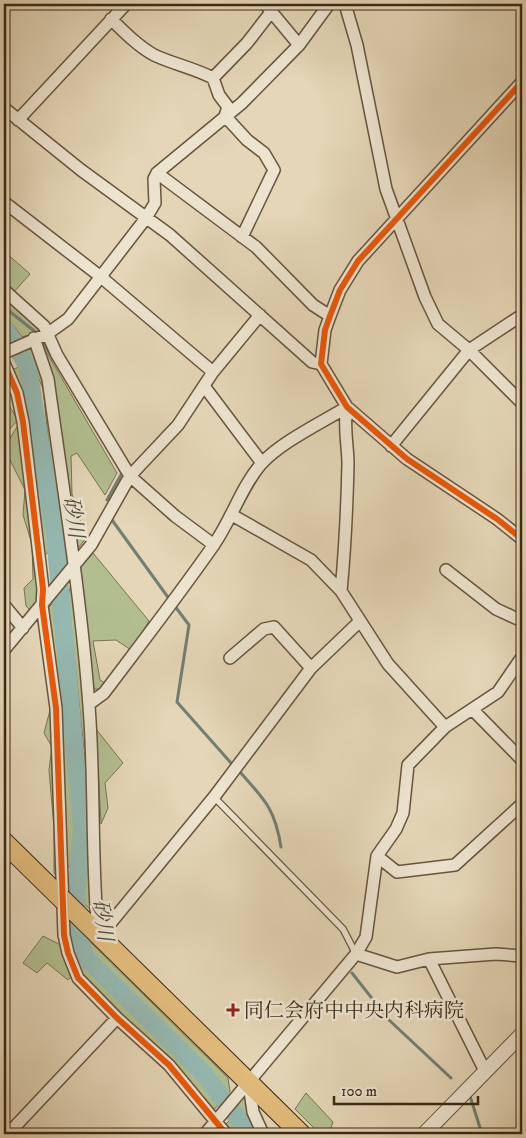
<svg xmlns="http://www.w3.org/2000/svg" width="526" height="1138" viewBox="0 0 526 1138" font-family="'IM FELL DW Pica','Noto Serif JP',serif">
<rect width="100%" height="100%" fill="#e4d6b7"/>
<filter id="stains"><feTurbulence type="fractalNoise" baseFrequency=".004" numOctaves="4"/><feColorMatrix values="0 0 0 0 .2 0 0 0 0 .09 0 0 0 0 .02 0 0 0 .5 -.17"/></filter>
<radialGradient id="worn" r=".72"><stop offset=".6" stop-color="#630" stop-opacity="0"/><stop offset="1" stop-color="#630" stop-opacity=".3"/></radialGradient>
<path fill="#b2be90" stroke="#787452" d="M5 252 30 274 13 293 4 284Z
M4 294 43 331 22 337 7 317Z
M40 341 117 473 105 495 77 453 71 456 72 494 86 538 66 564 59 542 43 389 27 350Z
M19 367C38 425 42 489 51 550L44 556 40 601 31 611 26 606 24 588 33 579 32 544 23 515 25 490 4 448 25 414 11 370Z
M5 399 18 420 4 435V400Z
M93 553 149 621 131 650 116 640 93 641 100 680 105 683 101 689H91L79 580 81 567Z
M72 581 90 770 93 912 80 900 86 832 84 750 68 595Z
M53 603 67 710 78 843 71 866 66 868 62 750 48 608Z
M53 699 59 879 54 873V828L49 770 52 747 44 733Z
M96 729 123 763 105 783 108 808 101 824Z
M69 921 228 1078 230 1091 213 1111 83 978 71 954Z
M43 936 61 945 71 977 68 980 47 963 37 973 23 963Z
M306 1093 333 1122 329 1134H320L295 1109Z
M243 1096 248 1102 261 1134H255L235 1108Z
M231 1119 240 1134H231L225 1125Z"/>
<g fill="none" stroke-linecap="round" stroke-linejoin="round">
<path stroke="#727f73" stroke-width="3" d="M4 307 38 334
M41 339 54 360
M107 500 122 473 120 470
M112 520 170 600
M174 605 189 625 177 702 231 763
M240 772C265 800 275 809 281 847
M352 973 389 1020 451 1078
M470 1096 482 1134"/>
<path stroke="#95b9b2" stroke-width="18" d="M4 327 28 367 55 536 82 830 76 894 77 929 85 957 204 1074 250 1134"/>
<defs>
<path id="service" d="M214 797 343 929 356 954"/>
<path id="minor" d="M265 4 299 45
M345 4 357 45 386 189 425 297 438 324 469 350 522 403
M111 19C124 32 138 46 154 55 173 64 194 68 213 78L219 95 228 107 225 116 247 140 264 153 274 170 242 237
M213 78 247 43 271 12
M522 82 358 261 340 290 330 316 325 330 321 364 347 407 407 459 497 519 522 539
M4 108 81 170 170 235 312 362 321 364
M18 120 126 4
M157 173 256 247 313 305 330 316
M4 202 101 277 213 372
M4 290 44 326 57 355 130 476 175 516 214 545
M34 338 48 379C63 488 81 597 89 706 95 782 91 858 98 934
M4 353 47 334 68 319 146 218 155 203 154 179 157 173 242 103 299 45 329 4
M4 363 17 393 23 422 43 589 42 605 56 708 64 935 68 953 78 978 117 1018 169 1065 226 1134
M204 386 262 463
M391 446 469 350 522 315
M232 515 311 560 341 591 388 664 445 727
M446 570 496 609 522 621
M341 591C345 549 347 507 348 464 348 445 343 426 347 407
M4 605 23 628
M4 650 91 545 130 476 178 425 213 372 260 315
M230 658 264 629 274 627 311 668
M89 704 104 693C141 644 178 596 213 546 232 519 240 489 261 464 281 442 321 423 347 407
M473 710 522 760
M377 856 397 872 455 865 522 804
M4 862 12 849
M98 935 109 925 214 797 311 668 359 622
M356 954 397 967 429 959 496 954 522 956
M429 959 485 1071
M249 1084 253 1112 263 1134
M8 1134 117 1018
M205 1134 356 954 366 937 377 856 396 829 403 813 408 765 445 727 498 692 522 657"/>
<path id="tertiary" d="M424 1134 522 1034"/>
<path id="trunk" d="M4 842 301 1134"/>
</defs>
<use href="#service" stroke="#67543e" stroke-width="8"/>
<use href="#minor" stroke="#67543e" stroke-width="14"/>
<use href="#tertiary" stroke="#67543e" stroke-width="16"/>
<use href="#trunk" stroke="#3d2915" stroke-width="21"/>
<use href="#service" stroke="#ede4d0" stroke-width="5.5"/>
<use href="#minor" stroke="#ede4d0" stroke-width="11"/>
<use href="#tertiary" stroke="#ede4d0" stroke-width="14"/>
<use href="#trunk" stroke="#e2bb7c" stroke-width="19"/>
<defs>
<path id="cycleway" d="M522 82 358 261 340 290 330 316 325 330 321 364 347 407 407 459 497 519 522 539
M4 363 17 393 23 422 43 589 42 605 56 708 64 935 68 953 78 978 117 1018 169 1065 226 1134"/>
</defs>
<use href="#cycleway" stroke="#ede4d0" stroke-width="9"/>
<use href="#cycleway" stroke="#e8590c" stroke-width="6"/>
</g>
<path fill="#8f2418" stroke="#ede4d0" stroke-width="2" d="M230.5 1002.5h5v5h5v5h-5v5h-5v-5h-5v-5h5z"/>
<g text-anchor="middle" stroke-width="5" stroke-linejoin="round" paint-order="stroke">
<g font-size="20" fill="#3d2915" stroke="#ede4d0" text-anchor="start">
<text x="244" y="1017">同仁会府中中央内科病院</text>
</g>
<g font-size="21" font-style="italic" fill="#534d3c" stroke="#ede4d0">
<text transform="translate(74 517) rotate(82)" y="7">砂川</text>
<text transform="translate(103 920) rotate(82)" y="7">砂川</text>
</g>
</g>
<rect width="526" height="1138" fill="none" stroke="#e4d6b7" stroke-width="20"/>
<rect x="5" y="5" width="516" height="1128" fill="none" stroke="#3d2915" stroke-width="2.5"/>
<rect x="10" y="10" width="506" height="1118" fill="none" stroke="#3d2915"/>
<path d="M334 1096v8h144v-8" fill="none" stroke="#3d2915" stroke-width="2.5"/>
<text x="341" y="1096" font-size="15" fill="#3d2915" stroke="#ede4d0" stroke-width="4" paint-order="stroke">100 m</text>
<rect width="100%" height="100%" filter="url(#stains)"/>
<rect width="100%" height="100%" fill="url(#worn)"/>
</svg>
